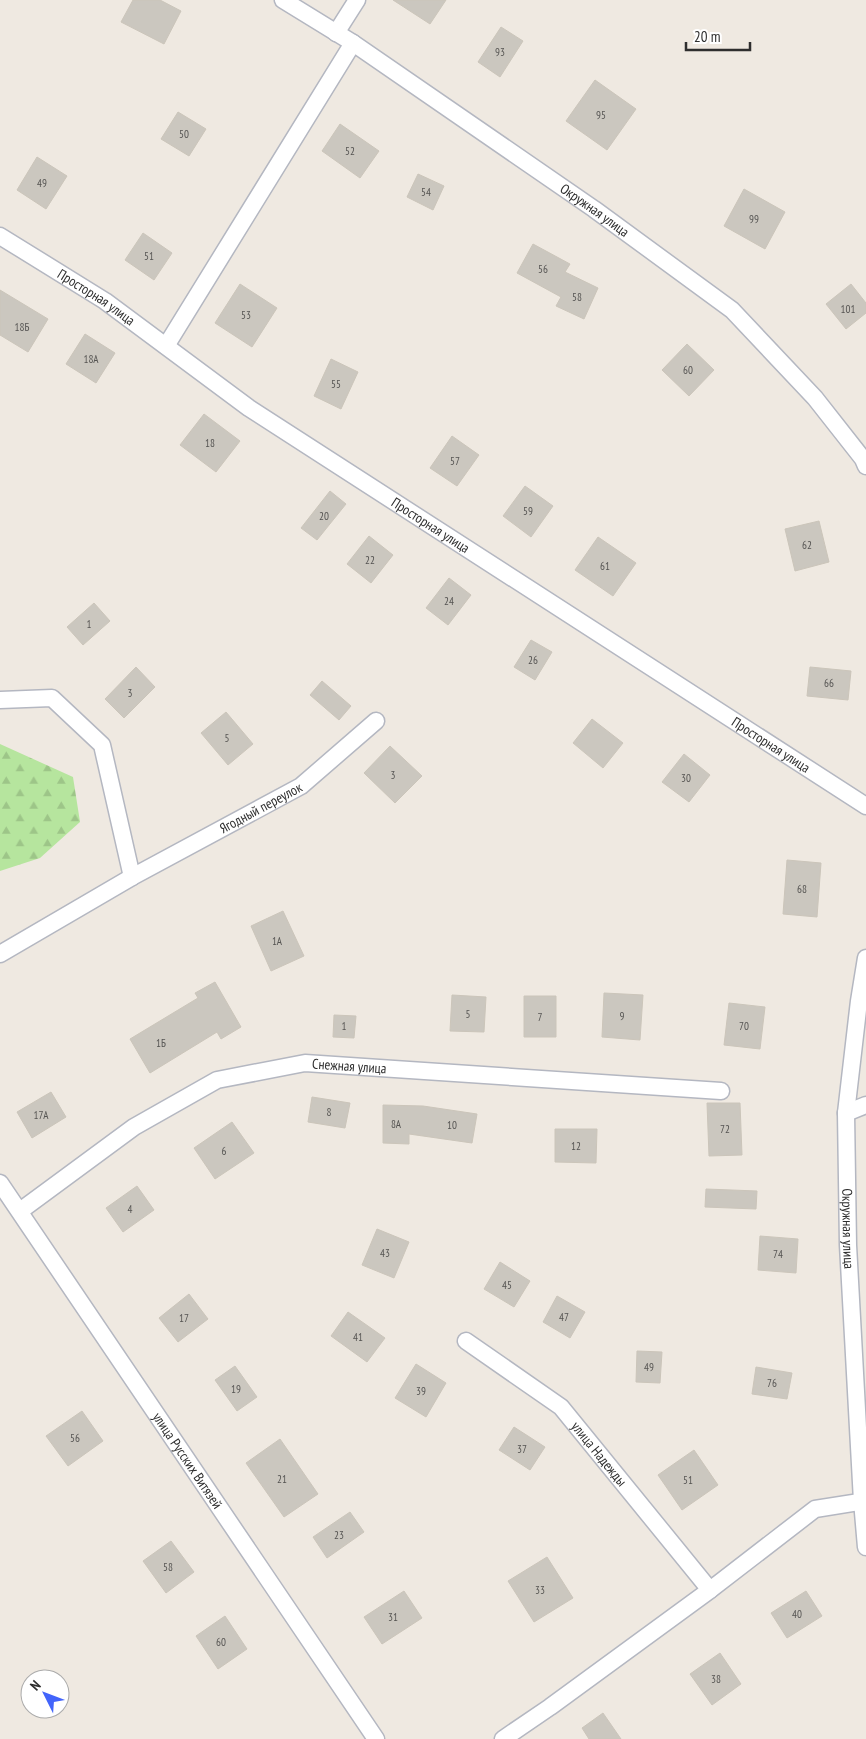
<svg xmlns="http://www.w3.org/2000/svg" width="866" height="1739" viewBox="0 0 866 1739" font-family="'PT Sans Narrow',sans-serif">
<defs>
<pattern id="forest-firs" width="22" height="20" patternUnits="userSpaceOnUse" patternTransform="scale(1.25)"><rect width="22" height="20" fill="#b6e59e"/><path d="M5 1l3.5 6h-7zM16 11l3.5 6h-7z" fill="#9dc588"/></pattern>
</defs>
<rect width="100%" height="100%" fill="#efe9e1"/>
<path fill="url(#forest-firs)" d="M0 744 73 777 80 822 40 858 0 871Z"/>
<path fill="#cbc7bf" stroke="#cbc5ba" d="M133 0H160L181 11 164 44 121 22Z
M393 0H446L430 24Z
M501 27 523 41 500 77 478 62Z
M595 80 636 109 607 150 566 121Z
M178 112 206 129 189 156 161 139Z
M340 124 379 151 360 178 322 151Z
M37 157 67 176 46 209 17 190Z
M418 174 444 186 433 210 407 197Z
M744 189 785 212 765 249 724 226Z
M143 233 172 253 154 280 125 260Z
M533 244 570 264 565 272 598 288 584 319 556 306 561 297 517 273Z
M240 284 277 308 252 347 215 323Z
M851 284 866 303V313L846 329 826 304Z
M0 290 48 319 28 352 0 335Z
M85 334 115 353 96 383 66 364Z
M687 344 714 370 689 396 662 370Z
M331 359 358 372 341 409 314 396Z
M204 414 240 441 216 472 180 445Z
M452 436 479 455 457 486 430 468Z
M525 486 553 506 531 537 503 516Z
M330 491 346 504 317 540 301 528Z
M819 521 829 562 795 571 785 529Z
M369 536 393 555 371 583 347 564Z
M598 537 636 563 613 596 575 570Z
M449 578 471 595 448 625 426 608Z
M94 603 110 621 83 645 67 627Z
M531 640 552 652 535 680 514 667Z
M136 667 155 687 124 718 105 699Z
M810 667 851 671 848 700 807 696Z
M322 681 351 706 339 720 310 695Z
M226 712 253 744 228 765 201 733Z
M592 719 623 743 603 768 573 743Z
M390 746 422 776 395 803 364 773Z
M684 754 710 775 689 802 662 782Z
M787 860 821 863 817 917 783 914Z
M283 911 304 956 271 971 251 926Z
M215 982 241 1027 221 1039 217 1032 150 1073 130 1039 198 998 195 993Z
M604 993 643 995 640 1040 602 1037Z
M452 995 486 997 484 1032 450 1031Z
M524 996H556V1037H524Z
M729 1003 765 1007 760 1049 724 1045Z
M334 1015 356 1016 354 1038 333 1037Z
M51 1092 66 1117 32 1138 17 1112Z
M312 1097 350 1103 345 1128 308 1122Z
M707 1103H740L742 1155 709 1156Z
M383 1105 423 1106 477 1114 472 1143 409 1134V1144L383 1143Z
M232 1122 254 1153 215 1179 194 1148Z
M555 1129H597L596 1163 555 1162Z
M137 1186 154 1210 123 1232 106 1208Z
M706 1189 757 1191 756 1209 705 1207Z
M377 1229 409 1242 394 1278 362 1265Z
M760 1236 798 1239 796 1273 758 1270Z
M500 1262 530 1281 514 1307 484 1289Z
M189 1294 208 1319 178 1342 159 1318Z
M557 1296 585 1312 570 1338 543 1322Z
M348 1312 385 1338 367 1362 331 1336Z
M637 1351 662 1352 660 1383 636 1382Z
M416 1364 446 1383 426 1417 395 1398Z
M235 1366 257 1397 237 1411 215 1380Z
M756 1367 792 1373 787 1399 752 1394Z
M82 1411 103 1441 68 1466 46 1436Z
M514 1427 545 1447 530 1470 499 1450Z
M280 1439 318 1494 284 1517 246 1463Z
M694 1450 718 1485 682 1510 658 1475Z
M350 1512 364 1532 327 1558 313 1537Z
M171 1541 194 1572 166 1593 143 1561Z
M547 1557 573 1598 534 1622 508 1581Z
M404 1591 422 1618 382 1644 364 1617Z
M806 1591 822 1616 787 1638 771 1613Z
M225 1616 247 1649 218 1669 196 1636Z
M720 1653 741 1684 712 1705 690 1674Z
M603 1713 621 1739H589L582 1728Z"/>
<g fill="none" stroke-linecap="round" stroke-linejoin="round">
<defs>
<g id="street">
<path id="s1" d="M283 0 353 43 594 209 732 310 815 398 863 459 866 466"/>
<path d="M336 33 357 0"/>
<path id="s2" d="M0 236 105 301 249 408 866 806"/>
<path d="M166 346 353 43"/>
<path d="M0 700 52 698 102 745 132 877"/>
<path id="s3" d="M0 954 132 877 301 786 376 721"/>
<path id="s4" d="M866 958 859 1001 846 1113 848 1245 862 1501 866 1547"/>
<path d="M846 1113 866 1105"/>
<path id="s5" d="M0 1183 376 1739"/>
<path id="s6" d="M20 1211 134 1127 217 1080 305 1063 721 1091"/>
<path id="s7" d="M466 1341 561 1407 710 1590"/>
<path d="M503 1739 550 1707 710 1590 815 1509 866 1501"/>
</g>
</defs>
<use href="#street" stroke="#b4b7c1" stroke-width="19"/>
<use href="#street" stroke="#fff" stroke-width="16"/>
</g>
<g text-anchor="middle" stroke-width="5" stroke-linejoin="round" paint-order="stroke">
<g font-size="11" fill="#555452">
<text x="500" y="56">93</text>
<text x="601" y="119">95</text>
<text x="184" y="138">50</text>
<text x="350" y="155">52</text>
<text x="42" y="187">49</text>
<text x="426" y="196">54</text>
<text x="754" y="223">99</text>
<text x="149" y="260">51</text>
<text x="543" y="273">56</text>
<text x="577" y="301">58</text>
<text x="848" y="313">101</text>
<text x="246" y="319">53</text>
<text x="22" y="331">18Б</text>
<text x="91" y="363">18А</text>
<text x="688" y="374">60</text>
<text x="336" y="388">55</text>
<text x="210" y="447">18</text>
<text x="455" y="465">57</text>
<text x="528" y="515">59</text>
<text x="324" y="520">20</text>
<text x="807" y="549">62</text>
<text x="370" y="564">22</text>
<text x="605" y="570">61</text>
<text x="449" y="605">24</text>
<text x="89" y="628">1</text>
<text x="533" y="664">26</text>
<text x="829" y="687">66</text>
<text x="130" y="697">3</text>
<text x="227" y="742">5</text>
<text x="393" y="779">3</text>
<text x="686" y="782">30</text>
<text x="802" y="893">68</text>
<text x="277" y="945">1А</text>
<text x="468" y="1018">5</text>
<text x="622" y="1020">9</text>
<text x="540" y="1021">7</text>
<text x="344" y="1030">1</text>
<text x="744" y="1030">70</text>
<text x="161" y="1047">1Б</text>
<text x="329" y="1116">8</text>
<text x="41" y="1119">17А</text>
<text x="396" y="1128">8А</text>
<text x="452" y="1129">10</text>
<text x="725" y="1133">72</text>
<text x="576" y="1150">12</text>
<text x="224" y="1155">6</text>
<text x="130" y="1213">4</text>
<text x="385" y="1257">43</text>
<text x="778" y="1258">74</text>
<text x="507" y="1289">45</text>
<text x="564" y="1321">47</text>
<text x="184" y="1322">17</text>
<text x="358" y="1341">41</text>
<text x="649" y="1371">49</text>
<text x="772" y="1387">76</text>
<text x="236" y="1393">19</text>
<text x="421" y="1395">39</text>
<text x="75" y="1442">56</text>
<text x="522" y="1453">37</text>
<text x="282" y="1483">21</text>
<text x="688" y="1484">51</text>
<text x="339" y="1539">23</text>
<text x="168" y="1571">58</text>
<text x="540" y="1594">33</text>
<text x="797" y="1618">40</text>
<text x="393" y="1621">31</text>
<text x="221" y="1646">60</text>
<text x="716" y="1683">38</text>
</g>
<g font-size="14" fill="#2e2e2e" stroke="#fff">
<text dy="5" stroke="none"><textPath href="#s1" startOffset="376">Окружная улица</textPath></text>
<text dy="5" stroke="none"><textPath href="#s2" startOffset="114">Просторная улица</textPath></text>
<text dy="5" stroke="none"><textPath href="#s2" startOffset="519">Просторная улица</textPath></text>
<text dy="5" stroke="none"><textPath href="#s2" startOffset="924">Просторная улица</textPath></text>
<text dy="5" stroke="none"><textPath href="#s3" startOffset="299">Ягодный переулок</textPath></text>
<text dy="5" stroke="none"><textPath href="#s6" startOffset="371">Снежная улица</textPath></text>
<text dy="5" stroke="none"><textPath href="#s4" startOffset="272">Окружная улица</textPath></text>
<text dy="5" stroke="none"><textPath href="#s7" startOffset="176">улица Надежды</textPath></text>
<text dy="5" stroke="none"><textPath href="#s5" startOffset="335">улица Русских Витязей</textPath></text>
</g>
</g>
<g transform="translate(45 1694) rotate(312)"><circle r="24" fill="#ffffff" stroke="#ababab"/>
<path d="M0-4L9 19L0 12L-9 19Z" fill="#4264fb"/>
<text y="-8" font-size="14" font-weight="bold" text-anchor="middle" fill="#2e2e2e">N</text>
</g>
<path d="M686 42v8h64v-8" fill="none" stroke="#2e2e2e" stroke-width="2.5"/>
<text x="694" y="42" font-size="15" fill="#2e2e2e" stroke="#ffffff" stroke-width="4" paint-order="stroke">20 m</text>
</svg>
